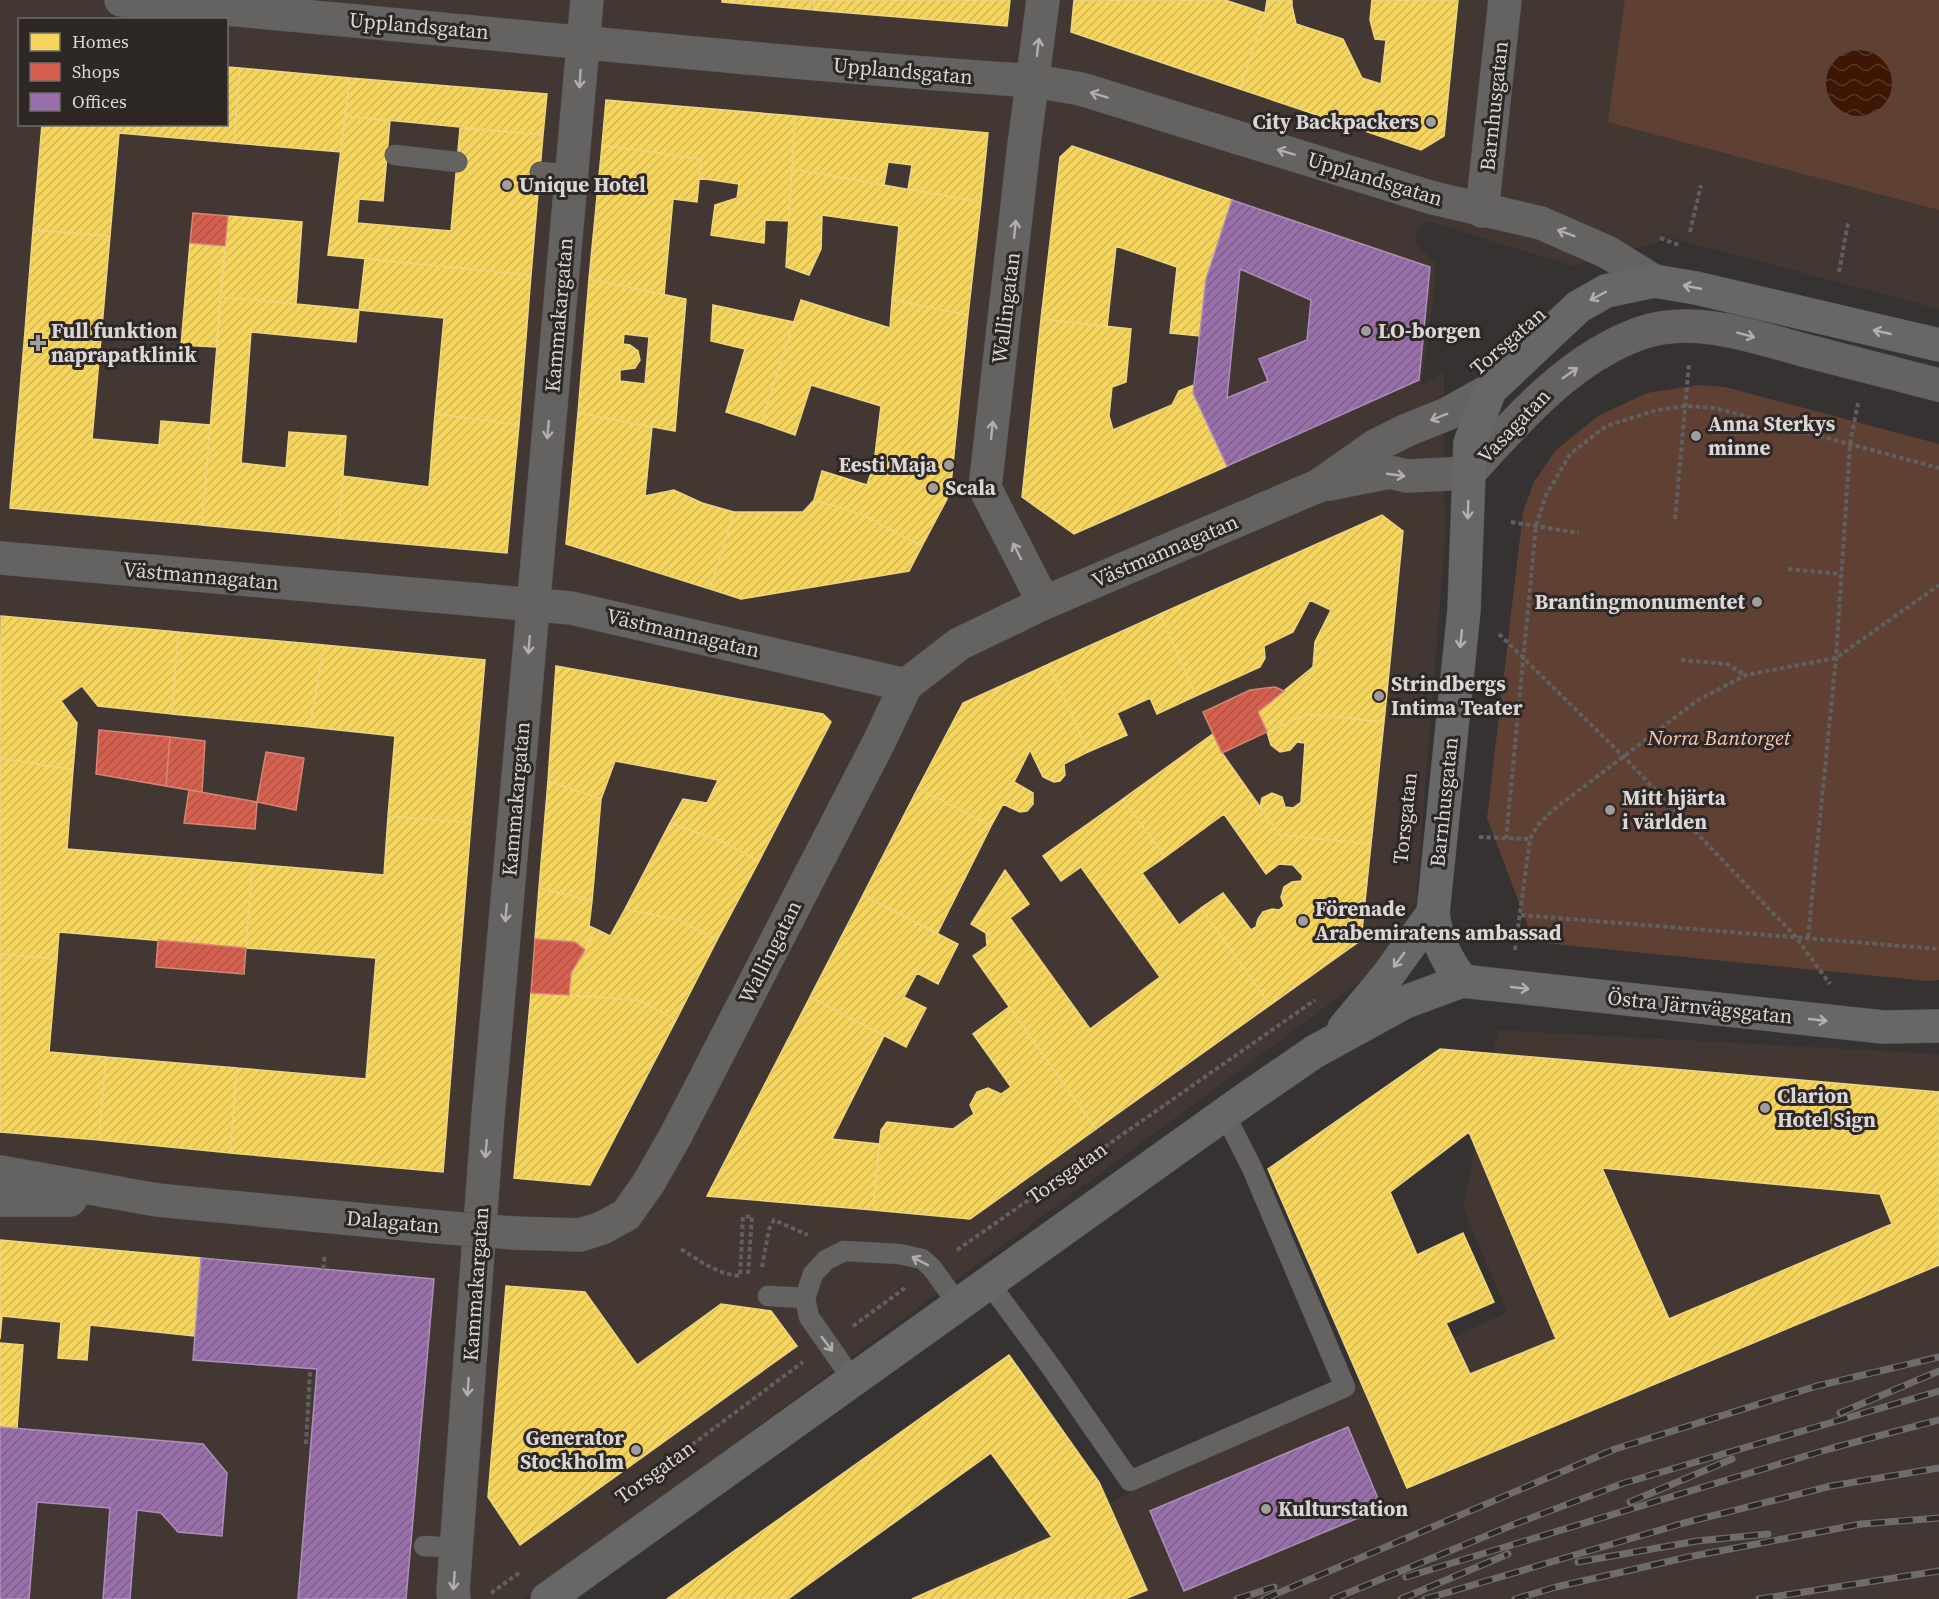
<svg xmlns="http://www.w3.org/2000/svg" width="1939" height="1599" viewBox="0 0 1939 1599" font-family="'Source Serif 4',serif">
<defs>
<pattern id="water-waves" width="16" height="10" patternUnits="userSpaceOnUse" patternTransform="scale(1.5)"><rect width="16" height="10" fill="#3e1604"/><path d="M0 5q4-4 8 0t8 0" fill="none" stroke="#593728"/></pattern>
<pattern id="homes-hatch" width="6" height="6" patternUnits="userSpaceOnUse" patternTransform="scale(1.5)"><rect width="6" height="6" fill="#f6d55c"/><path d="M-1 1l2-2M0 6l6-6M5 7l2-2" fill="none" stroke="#d2b756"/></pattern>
<pattern id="shops-hatch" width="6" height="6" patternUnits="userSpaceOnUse" patternTransform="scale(1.5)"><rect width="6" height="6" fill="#d6604d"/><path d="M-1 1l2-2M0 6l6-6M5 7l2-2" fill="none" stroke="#aa5649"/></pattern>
<pattern id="offices-hatch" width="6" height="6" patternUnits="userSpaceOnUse" patternTransform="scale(1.5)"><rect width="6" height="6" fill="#9970ab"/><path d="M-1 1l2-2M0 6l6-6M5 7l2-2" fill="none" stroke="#7b5f86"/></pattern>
</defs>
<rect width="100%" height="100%" fill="#353231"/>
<path fill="#423732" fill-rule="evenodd" d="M0 0H1939V309L1671 238 1573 266 1427 221 1417 230 1415 243 1435 263V286L1421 386 1444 372 1445 542 1416 900 1381 966 524 1599H0ZM20 20H226V124H20Z
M1498 1030 1939 1054V1599H909L1507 1312 1463 1208Z"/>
<path fill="#5f4133" d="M1625 0H1939V210L1608 122Z
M1698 385 1725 387 1939 444V980L1927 981 1534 942 1487 818 1523 512 1534 482 1556 450 1598 416 1647 393Z"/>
<path fill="url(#water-waves)" d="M1826 83a33 33 0 1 1 66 0a33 33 0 1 1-66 0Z"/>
<path fill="url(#homes-hatch)" stroke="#eed681" stroke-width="1.5" fill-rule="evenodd" d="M722 0H815L814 10 722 2Z
M815 0H1010L1007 26 814 10Z
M1074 0H1225L1265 13 1240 89 1071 32Z
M1267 0H1292V6L1296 24 1343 39 1362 78 1381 84 1386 40 1375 39 1370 20 1372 0H1458L1444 136 1421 150 1240 89 1265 13Z
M226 67 240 68 234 143 119 133 110 236 33 230 42 124H226Z
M240 68 350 78 341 152 234 143Z
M350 78 547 94 543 135 345 116Z
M606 100 795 116 789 221 765 220 764 243 711 235 715 205 737 198 739 184 699 178 701 159 602 145Z
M345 116 390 121 383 201 359 199 357 223 451 231 460 128 543 135 531 275 328 255Z
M795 116 988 133 981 202 908 189 912 165 888 162 884 185 792 169Z
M602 145 701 159 697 202 673 199 664 295 589 279Z
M1072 146 1232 200 1206 279 1200 336 1170 333 1177 267 1116 246 1107 327 1041 319 1060 157Z
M792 169 981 202 968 315 892 300 899 226 822 215 821 249 809 275 786 267Z
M228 216 302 222 296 304 221 297Z
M33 230 110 236 101 338 25 331Z
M190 243 225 246 216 347 181 345Z
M365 259 531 275 519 425 435 414 444 318 359 310Z
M589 279 686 299 675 431 578 413ZM624 334 649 337 645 384 620 381V370L635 368 640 360 638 351 630 345 623 344Z
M221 297 359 310 356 342 251 332 241 463 286 468 289 432 346 436 338 538 202 525Z
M801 300 890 328 892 300 968 315 951 484 947 499 922 546 861 514 814 500 822 471 867 485 874 463 881 406 811 385 795 435 761 423Z
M713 305 794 322 761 423 726 412 745 349 711 341Z
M1041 319 1131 329 1126 382 1112 387 1109 416 1113 430 1172 405 1179 391 1194 385 1193 393 1227 466 1074 534 1022 497Z
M25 331 101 338 92 439 159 445 161 421 210 425 202 525 10 508Z
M578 413 652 427 645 496 674 490 702 503 734 512 710 589 566 544Z
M435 414 519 425 507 553 338 538 343 476 429 487Z
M814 500 861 514 922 546 909 571 741 599 710 589 734 512H803Z
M1382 515 1403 531 1384 722 1307 714 1267 732 1258 712 1313 667 1315 642 1331 610 1310 600 1293 632 1264 646 1265 658 1260 667 1196 696 1160 614Z
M1160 614 1196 696 1157 714 1150 698 1117 713 1127 735 1088 752 1049 664Z
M1 616 178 632 172 714 98 706 82 686 61 701 77 723 73 770 0 758Z
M178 632 324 645 310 727 172 714Z
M324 645 485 660 471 823 388 816 395 736 310 727Z
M1049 664 1088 752 1064 764 1065 775 1060 781 1054 782 1043 777 1030 750 1014 782 1033 793V804L1027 811 1020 812 1003 804 991 826 918 788 963 703Z
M556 666 823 714 831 722 759 861 721 841 670 823 683 799 707 803 718 780 615 761 601 799 548 781Z
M1307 714 1384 722 1371 844 1280 835 1260 807 1262 798 1272 793 1282 797 1285 807 1293 808 1301 802 1305 743 1297 742 1290 750 1280 752 1271 745 1267 732Z
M1213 734 1222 753 1280 835 1371 844 1361 940 1270 1005 1201 908 1223 893 1251 930 1256 927 1258 919 1263 912 1272 909 1279 910 1284 906 1281 897 1284 887 1292 882 1301 881 1303 876 1293 865 1279 864 1266 874 1224 814 1165 857 1123 799Z
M0 758 73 770 67 849 252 864 246 948 59 932 57 959 0 954Z
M548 781 601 799 592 901 539 888Z
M918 788 991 826 937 934 863 895Z
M1123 799 1165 857 1142 873 1179 925 1201 908 1270 1005 1096 1129 973 956 987 946 986 933 971 924 1005 870 1029 904 1010 918 1090 1029 1160 977 1081 867 1061 881 1043 856Z
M388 816 471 823 443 1172 230 1153 237 1068 366 1079 376 958 246 948 252 864 384 875Z
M670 823 721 841 759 861 717 940 681 921 625 909Z
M539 888 592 901 589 926 596 929 585 950 575 942 535 939Z
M863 895 958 944 938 984 917 973 904 997 926 1008 906 1047 810 997Z
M625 909 681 921 717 940 676 1020 638 1000 569 995 571 973 596 929 610 936Z
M0 954 57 959 49 1052 106 1057 99 1140 0 1132Z
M531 993 638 1000 676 1020 590 1185 514 1178Z
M810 997 884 1036 832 1139 879 1144 873 1210 707 1196Z
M1009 1007 1096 1129 970 1219 873 1210 881 1130 887 1122 953 1129 974 1114 970 1105 977 1092 988 1088 1001 1094 1011 1087 973 1034Z
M1440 1049 1939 1092V1265L1407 1488 1268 1169ZM1469 1132 1556 1339 1470 1374 1446 1323 1494 1302 1463 1233 1417 1255 1390 1192ZM1602 1168 1880 1194 1892 1224 1669 1319Z
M106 1057 237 1068 230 1153 99 1140Z
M0 1240 201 1258 194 1336 90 1325 87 1360 58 1358 61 1322 2 1316 0 1339Z
M506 1286 585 1292 637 1365 721 1304 771 1311 797 1346 520 1545 488 1497Z
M0 1343 23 1345 17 1428 0 1427Z
M1009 1355 1099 1482 1147 1590 1125 1599H912L1052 1537 991 1453 788 1599H667Z"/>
<path fill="url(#shops-hatch)" stroke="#d88476" stroke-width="1.5" d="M193 213 228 216 225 246 190 243Z
M1275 687 1284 691 1258 712 1267 732 1222 753 1203 712 1250 690Z
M99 730 170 737 166 786 96 774Z
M170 737 205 741 202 792 166 786Z
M266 752 304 758 296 810 257 802Z
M189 790 257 802 255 829 184 823Z
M535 939 575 942 585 950 571 973 569 995 531 993Z
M158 940 246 948 244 974 156 967Z"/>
<path fill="url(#offices-hatch)" stroke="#ad8fb8" stroke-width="1.5" fill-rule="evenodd" d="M1232 200 1430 267 1419 380 1227 466 1193 393 1206 279ZM1240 269 1311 300 1307 340 1259 359 1268 381 1227 398Z
M201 1258 434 1279 406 1599H298L317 1369 193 1360Z
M0 1427 203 1444 227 1473 222 1536 178 1532 161 1513 137 1510 130 1599H103L110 1508 37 1502 29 1599H0Z
M1348 1427 1382 1508 1184 1591 1150 1511Z"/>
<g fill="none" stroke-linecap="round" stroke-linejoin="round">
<defs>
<path id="lane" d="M395 155 457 162
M540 172 572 175
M989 1283 1051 1367 1130 1481 1345 1387 1252 1168 1225 1115
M768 1296 805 1298
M853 1380 809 1317 805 1298 813 1274 826 1260 844 1251 899 1254 922 1259 932 1268 958 1304
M424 1546 456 1548"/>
<path id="street" d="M121 0C425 25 729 60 1034 81L1081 89 1433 198 1541 223 1607 252 1654 281
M1043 0 1024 145 985 488 1044 603
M1482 211 1505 0
M1329 484 1390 472 1407 476 1469 473C1518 419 1570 358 1641 333 1696 314 1757 338 1811 352 1853 363 1896 374 1939 385
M0 558 571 608 906 685
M0 1172 157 1200 438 1227
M0 1200H70
M514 1233 580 1235 602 1228 626 1215 648 1184 676 1135 879 742 906 685 959 644 1044 603 1318 486 1375 446 1407 430 1447 414 1490 390
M454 1599 453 1591 488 1116 587 0"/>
<path id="secondary" d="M1462 981C1446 959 1436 939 1433 913L1464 610 1470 443 1490 390 1578 307 1606 291 1654 281 1696 288 1939 345
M1344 1028 1388 975 1433 913
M547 1599 1240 1103 1314 1052 1405 1002 1462 981 1883 1027 1939 1026"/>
</defs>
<use href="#lane" stroke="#525050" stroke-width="21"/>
<use href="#street" stroke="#525050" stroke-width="34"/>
<use href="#secondary" stroke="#525050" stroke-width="34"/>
<path stroke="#616060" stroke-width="4" stroke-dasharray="4.5 3" stroke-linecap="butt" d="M1690 232 1701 185
M1660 238 1679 245
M1839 272 1848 223
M1675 519 1689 364
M1511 522 1579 533
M1788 569 1841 574
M1499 634 1624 757 1795 936 1830 984
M1681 660 1727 664 1745 675
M1479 837 1530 839
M1506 839 1536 526 1546 495 1570 454 1606 426 1657 410 1686 406 1715 408 1939 468
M1521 915 1939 949
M1808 937 1836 658 1850 444 1858 403
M1515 950 1530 839 1537 826 1553 810 1698 700 1746 675 1836 658 1939 585
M681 1249C700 1261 717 1274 740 1276L743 1217 752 1216 748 1274
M957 1250 1315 1000
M762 1267 769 1229 774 1220 808 1235
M323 1269 325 1254
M853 1326 905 1288
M306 1444 310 1372
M662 1467 803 1362
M491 1593 519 1573"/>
<use href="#lane" stroke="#656362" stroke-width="20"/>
<use href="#street" stroke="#656362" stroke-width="33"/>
<use href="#secondary" stroke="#686767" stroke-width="33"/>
<defs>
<path id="rail" d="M1840 1413 1939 1371
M1630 1502 1732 1459
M1578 1562 1697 1541 1768 1534
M1406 1577 1829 1449 1939 1420
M1237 1599 1274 1587
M1264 1599 1615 1449 1817 1386 1939 1357
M1333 1599 1515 1524 1624 1483 1939 1391
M1401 1599 1508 1554
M1425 1599 1684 1523 1831 1486 1939 1468
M1515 1599 1556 1587 1688 1557 1861 1524 1939 1518
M1759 1599 1939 1571"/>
</defs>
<use href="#rail" stroke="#6e6d6c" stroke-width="7"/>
<use href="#rail" stroke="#2d2725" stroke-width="4.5" stroke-dasharray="14" stroke-linecap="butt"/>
<defs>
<path id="street-bridge" d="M438 1227 514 1233"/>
</defs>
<use href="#street-bridge" stroke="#525050" stroke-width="34" stroke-linecap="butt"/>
<use href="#street-bridge" stroke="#656362" stroke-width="33"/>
</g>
<defs><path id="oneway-shaft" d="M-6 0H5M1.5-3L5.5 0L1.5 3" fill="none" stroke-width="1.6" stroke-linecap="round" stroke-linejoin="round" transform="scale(1.5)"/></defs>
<g stroke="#b2aead">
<use href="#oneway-shaft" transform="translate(1038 47) rotate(-83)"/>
<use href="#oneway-shaft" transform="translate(580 79) rotate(94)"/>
<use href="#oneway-shaft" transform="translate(1099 95) rotate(-163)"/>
<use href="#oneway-shaft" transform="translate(1286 152) rotate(-163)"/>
<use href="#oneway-shaft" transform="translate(1015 229) rotate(-84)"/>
<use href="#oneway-shaft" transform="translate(1566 233) rotate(-159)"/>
<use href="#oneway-shaft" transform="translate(1746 335) rotate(15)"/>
<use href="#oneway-shaft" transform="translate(1570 373) rotate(-35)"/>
<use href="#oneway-shaft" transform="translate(1439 417) rotate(158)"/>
<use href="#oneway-shaft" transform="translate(548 430) rotate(95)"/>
<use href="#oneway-shaft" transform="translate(992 430) rotate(-84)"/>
<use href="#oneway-shaft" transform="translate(1396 475) rotate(8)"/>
<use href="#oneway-shaft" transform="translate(1017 551) rotate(-117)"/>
<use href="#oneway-shaft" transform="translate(529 645) rotate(95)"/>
<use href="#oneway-shaft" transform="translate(506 913) rotate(95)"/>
<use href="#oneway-shaft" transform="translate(486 1149) rotate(95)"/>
<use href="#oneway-shaft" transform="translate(920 1261) rotate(-153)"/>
<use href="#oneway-shaft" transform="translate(827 1344) rotate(53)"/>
<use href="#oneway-shaft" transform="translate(468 1387) rotate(94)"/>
<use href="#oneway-shaft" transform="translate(454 1581) rotate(94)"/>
</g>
<g stroke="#b3b0af">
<use href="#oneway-shaft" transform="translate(1692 287) rotate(-169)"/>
<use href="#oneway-shaft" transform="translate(1598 296) rotate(152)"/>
<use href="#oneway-shaft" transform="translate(1882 332) rotate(-167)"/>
<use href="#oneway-shaft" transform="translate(1468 510) rotate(92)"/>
<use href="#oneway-shaft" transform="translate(1461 639) rotate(96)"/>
<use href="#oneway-shaft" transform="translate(1399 960) rotate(126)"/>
<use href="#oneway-shaft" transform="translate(1520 988) rotate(6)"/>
<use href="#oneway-shaft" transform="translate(1818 1020) rotate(6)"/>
</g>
<g fill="#a19d9c" stroke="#2d2725" stroke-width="2">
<circle cx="1431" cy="122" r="6"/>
<circle cx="507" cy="185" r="6"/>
<circle cx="1366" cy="331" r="6"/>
<path d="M35 334h6v6h6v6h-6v6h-6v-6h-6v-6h6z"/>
<circle cx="1696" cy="436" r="6"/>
<circle cx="949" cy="465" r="6"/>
<circle cx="933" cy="488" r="6"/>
<circle cx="1757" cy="602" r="6"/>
<circle cx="1379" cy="696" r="6"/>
<circle cx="1610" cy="810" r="6"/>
<circle cx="1303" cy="921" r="6"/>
<circle cx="1765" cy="1108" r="6"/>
<circle cx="636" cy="1450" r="6"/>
<circle cx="1266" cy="1509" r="6"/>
</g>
<g text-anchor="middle" stroke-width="6" stroke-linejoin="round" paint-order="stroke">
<g font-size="21" fill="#dbd7d6" stroke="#2d2725">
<text transform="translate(419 26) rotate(5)" y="7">Upplandsgatan</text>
<text transform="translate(903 71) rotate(5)" y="7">Upplandsgatan</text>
<text transform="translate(1494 106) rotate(-84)" y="7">Barnhusgatan</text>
<text transform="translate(1375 179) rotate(17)" y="7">Upplandsgatan</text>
<text transform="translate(1006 308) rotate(-83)" y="7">Wallingatan</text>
<text transform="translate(559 315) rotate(-85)" y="7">Kammakargatan</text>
<text transform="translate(1508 341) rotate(-41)" y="7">Torsgatan</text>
<text transform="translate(1514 426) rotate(-46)" y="7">Vasagatan</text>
<text transform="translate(1165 551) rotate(-23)" y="7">Västmannagatan</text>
<text transform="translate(201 576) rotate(5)" y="7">Västmannagatan</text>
<text transform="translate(683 633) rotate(13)" y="7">Västmannagatan</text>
<text transform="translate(516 799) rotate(-85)" y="7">Kammakargatan</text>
<text transform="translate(1444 802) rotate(-84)" y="7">Barnhusgatan</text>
<text transform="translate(1405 818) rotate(-84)" y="7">Torsgatan</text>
<text transform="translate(770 952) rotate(-63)" y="7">Wallingatan</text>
<text transform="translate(1700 1007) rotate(6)" y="7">Östra Järnvägsgatan</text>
<text transform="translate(1067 1173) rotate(-35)" y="7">Torsgatan</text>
<text transform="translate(393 1222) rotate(5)" y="7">Dalagatan</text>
<text transform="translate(476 1284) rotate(-86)" y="7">Kammakargatan</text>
<text transform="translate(655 1472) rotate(-36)" y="7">Torsgatan</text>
</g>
<g font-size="21" font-weight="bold" fill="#dbd7d6" stroke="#2d2725" text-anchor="start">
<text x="1419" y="129" text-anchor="end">City Backpackers</text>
<text x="519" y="192">Unique Hotel</text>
<text x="51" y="338">Full funktion<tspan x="51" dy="24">naprapatklinik</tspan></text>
<text x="1378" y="338">LO-borgen</text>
<text x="1708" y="431">Anna Sterkys<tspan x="1708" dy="24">minne</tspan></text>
<text x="937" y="472" text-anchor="end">Eesti Maja</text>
<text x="945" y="495">Scala</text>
<text x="1745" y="609" text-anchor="end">Brantingmonumentet</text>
<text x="1391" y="691">Strindbergs<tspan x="1391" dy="24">Intima Teater</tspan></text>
<text x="1622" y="805">Mitt hjärta<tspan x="1622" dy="24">i världen</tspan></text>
<text x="1315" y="916">Förenade<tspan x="1315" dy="24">Arabemiratens ambassad</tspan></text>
<text x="1777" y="1103">Clarion<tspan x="1777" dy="24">Hotel Sign</tspan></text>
<text x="624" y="1445" text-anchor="end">Generator<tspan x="624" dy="24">Stockholm</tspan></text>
<text x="1278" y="1516">Kulturstation</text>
</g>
<g font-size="21" font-style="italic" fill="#f9c7b1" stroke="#2d2725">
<text x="1719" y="745">Norra Bantorget</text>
</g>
</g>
<rect x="18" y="18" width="210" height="108" fill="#2d2725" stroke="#736d6c" stroke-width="1.5"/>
<rect x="30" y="33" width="30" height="18" fill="#f6d55c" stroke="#736d6c" stroke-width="1.5"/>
<text x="72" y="48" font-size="18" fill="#dbd7d6">Homes</text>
<rect x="30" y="63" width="30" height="18" fill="#d6604d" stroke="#736d6c" stroke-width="1.5"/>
<text x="72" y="78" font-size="18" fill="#dbd7d6">Shops</text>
<rect x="30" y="93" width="30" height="18" fill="#9970ab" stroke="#736d6c" stroke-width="1.5"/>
<text x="72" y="108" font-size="18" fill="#dbd7d6">Offices</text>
</svg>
